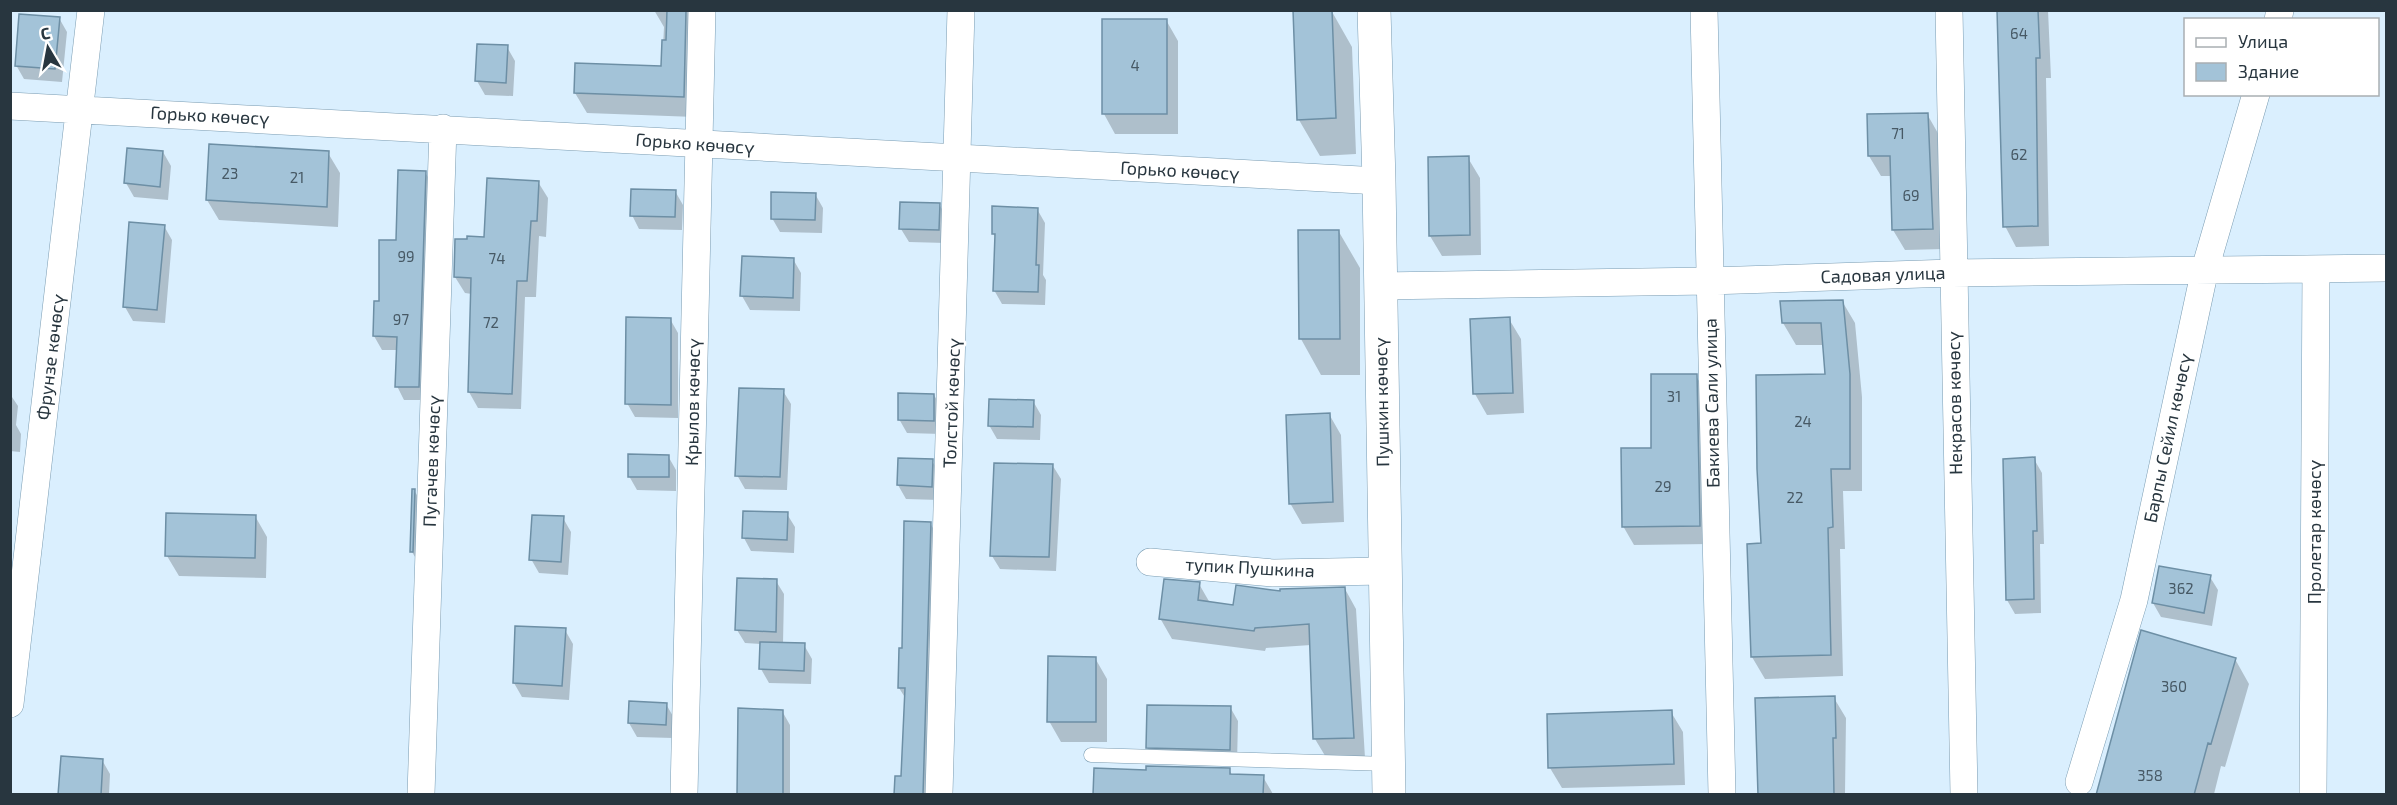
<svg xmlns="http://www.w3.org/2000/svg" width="2397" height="805" viewBox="0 0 2397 805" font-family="'Exo 2',sans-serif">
<rect width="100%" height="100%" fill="#daeffe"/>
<path fill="#0003" d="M654 10H699L695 117 587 113 575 93 662 68 664 27Z
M1331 10 1352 47 1356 154 1320 156 1299 120Z
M1998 10H2048L2051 78H2046L2049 246 2016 247 2005 226Z
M59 18 67 32 62 82 24 79 16 65Z
M1166 20 1178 41V134H1115L1104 114Z
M507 47 515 61 513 96 485 95 477 81Z
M1927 114 1939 135 1944 249 1905 250 1893 230 1892 176H1881L1869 156Z
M163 152 171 166 168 200 134 197 126 183Z
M328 153 340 173 338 227 219 220 207 200Z
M1468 158 1480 178 1481 255 1442 256 1430 236Z
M425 172 433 186 426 400H404L397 386 398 350H382L374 336 381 302Z
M538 182 548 198 546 237 539 236 536 297H525L521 409 478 408 469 392 472 294 465 293 455 277 485 239Z
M675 191 683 205 682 230 639 229 632 215Z
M815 194 823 208 822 233 780 232 772 218Z
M939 204 947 218 946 243 909 242 901 229Z
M1037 209 1045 223 1043 275 1046 280 1045 305 1002 304 994 290 996 238 993 233Z
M164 226 172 240 165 323 133 321 125 307Z
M1300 232H1339L1360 268V375H1321L1301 339Z
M743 257 793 259 801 273 800 311 750 310 742 296Z
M1842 301 1855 323 1862 397V491H1843L1845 549H1840L1843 676 1765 679 1752 657 1763 545 1826 376 1824 345H1796L1783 323Z
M670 319 678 333V418L635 417 627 403Z
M1509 319 1521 339 1524 413 1487 415 1475 394 1472 321Z
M1696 376 1707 394 1710 544 1634 545 1623 526Z
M783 391 791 404 787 490 745 489 737 475Z
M10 394 18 406 16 425 21 434 20 452 10 451Z
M934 395 942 409 941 434 907 433 899 419Z
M1033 401 1041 415 1040 440 997 439 989 425Z
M1329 414 1341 435 1344 522 1302 524 1290 503Z
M668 456 676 470V491L637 490 629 476Z
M2034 459 2042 473 2044 544H2040L2041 613 2015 614 2007 600 2004 460Z
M932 461 940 474 939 500 906 499 898 485Z
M1053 466 1061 479 1056 571 1000 569 992 556Z
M414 490 422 504 420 565 412 552Z
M787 514 795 527 794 553 751 551 744 538Z
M255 516 267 537 266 578 179 576 167 556Z
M563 518 571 532 568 575 539 573 531 559Z
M930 523 938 537 931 794H895L903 778 906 699 899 688 903 649Z
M2210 577 2218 590 2212 626 2161 617 2153 603Z
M776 581 784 594 783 644 804 645 812 659 811 684 769 683 761 669V644L745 643 737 630Z
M1199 584 1210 603 1234 606 1282 593 1345 589 1356 609 1365 758 1327 759 1315 739 1311 645 1266 648 1265 651 1172 639 1160 618Z
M565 630 573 644 569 700 522 697 514 683Z
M1095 658 1107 679V742H1061L1049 721Z
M2235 659 2249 684 2225 767 2221 766 2214 794H2097Z
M1834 698 1846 718 1845 794H1760Z
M666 704 674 718 673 738 637 737 629 723Z
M1230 707 1238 721 1237 763 1155 761 1147 747Z
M782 711 790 725V794H739Z
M1671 712 1683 732 1685 785 1562 788 1550 768 1548 716Z
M102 760 110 774 109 794H60Z
M1229 770 1233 776 1263 777 1273 794H1094L1147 772Z"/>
<path fill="#a3c3d8" stroke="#6d8fa5" stroke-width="1.5" d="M667 10H686L684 97 574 93 575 63 661 66 662 40H666Z
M1293 10H1332L1336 118 1297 120Z
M1997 10H2038L2040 58H2036L2038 226 2003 227Z
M19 14 60 17 55 69 15 66Z
M1102 19H1167V114H1102Z
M477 44 508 45 506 83 475 81Z
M1928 113 1933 229 1892 230 1890 156H1868L1867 114Z
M209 144 329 151 327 207 206 200Z
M127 148 163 151 160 187 124 183Z
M1469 156 1470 235 1429 236 1428 157Z
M398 170 426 171 419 387H395L397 337 373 336 374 301H379V240H396Z
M487 178 539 181 537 221H531L527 281H517L512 394 468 392 471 278 454 277 455 239H467V236L484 237Z
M631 189 676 190 675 217 630 216Z
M771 192 816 193 815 220 771 219Z
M900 202 940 203 939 230 899 229Z
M992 206 1038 208 1036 265H1039L1038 292 993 291 995 234H992Z
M129 222 165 225 157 310 123 307Z
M1298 230H1339L1340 339H1299Z
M742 256 794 258 793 298 740 296Z
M1843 300 1850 374V469H1831L1833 527 1828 528 1831 655 1751 657 1747 544 1761 543 1757 469 1756 375 1825 374 1821 323H1782L1780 301Z
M626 317 671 318V405L625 404Z
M1510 317 1513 393 1473 394 1470 319Z
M1651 374H1697L1700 526 1622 527 1621 448H1651Z
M739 388 784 389 780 477 735 476Z
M898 393 934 394V421L898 420Z
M989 399 1034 400 1033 427 988 426Z
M1330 413 1333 502 1289 504 1286 415Z
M628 454 669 455V477H628Z
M2035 457 2037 531H2033L2034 599 2006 600 2003 459Z
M898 458 933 459 932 487 897 485Z
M994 463 1053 464 1049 557 990 556Z
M412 489H415L413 552H410Z
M743 511 788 512 787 540 742 538Z
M166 513 256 515 255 558 165 556Z
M532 515 564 516 561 562 529 560Z
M904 521 931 522 923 795H894L895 776H901L905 688H898L899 648H902Z
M2159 566 2211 575 2204 613 2152 603Z
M737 578 777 579 776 632 735 630Z
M1164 579 1200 582 1198 600 1233 605 1236 585 1280 591V589L1345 587 1354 738 1313 739 1309 624 1255 628 1254 631 1159 619Z
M515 626 566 628 562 686 513 683Z
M2141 630 2236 658 2211 744 2208 743 2194 795H2096Z
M760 642 805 643 804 671 759 669Z
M1048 656 1096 657V722H1047Z
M1835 696 1836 738H1833L1834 795H1758L1755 698Z
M629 701 667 703 666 725 628 723Z
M1147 705 1231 706 1230 750 1146 748Z
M738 708 783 710V795H737Z
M1672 710 1674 764 1548 768 1547 714Z
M61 756 103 759 101 795H58Z
M1146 766 1230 768V774L1264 775 1263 795H1093L1094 768 1146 770Z"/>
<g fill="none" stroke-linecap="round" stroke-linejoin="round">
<defs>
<path id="lane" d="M1091 755 1389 764"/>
<path id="street" d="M1704 10 1722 794
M1949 10 1964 794
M2278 20 2280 10
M10 106C467 128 923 159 1379 181
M1379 286 1709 281 1952 273 2386 268
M1150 562 1273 573 1385 571
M10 704 91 10
M2079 782 2134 600 2205 269 2256 94
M421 794 443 128
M684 794 702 10
M939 794 961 10
M2313 794 2316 269"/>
<path id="highway" d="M1374 10 1379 181 1389 794"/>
</defs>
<use href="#lane" stroke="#7a9cb2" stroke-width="15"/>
<use href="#street" stroke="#7a9cb2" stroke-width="28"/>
<use href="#highway" stroke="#7a9cb2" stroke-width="34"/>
<use href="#lane" stroke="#fff" stroke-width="14"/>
<use href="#street" stroke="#fff" stroke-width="27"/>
<use href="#highway" stroke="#fff" stroke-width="33"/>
</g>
<g text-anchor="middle" stroke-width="5" stroke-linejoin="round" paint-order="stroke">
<g font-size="15" fill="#475965">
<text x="2019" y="39">64</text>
<text x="1135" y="71">4</text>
<text x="1898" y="139">71</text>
<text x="2019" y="160">62</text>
<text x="230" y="179">23</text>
<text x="297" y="183">21</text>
<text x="1911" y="201">69</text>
<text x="406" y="262">99</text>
<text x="497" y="264">74</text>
<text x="401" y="325">97</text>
<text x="491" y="328">72</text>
<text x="1674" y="402">31</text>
<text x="1803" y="427">24</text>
<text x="1663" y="492">29</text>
<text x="1795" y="503">22</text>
<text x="2181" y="594">362</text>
<text x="2174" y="692">360</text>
<text x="2150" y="781">358</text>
</g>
<g font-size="18" fill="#28363f" stroke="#fff">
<text transform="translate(210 116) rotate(3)" y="6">Горько көчөсү</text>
<text transform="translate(695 144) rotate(4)" y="6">Горько көчөсү</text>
<text transform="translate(1180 171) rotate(3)" y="6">Горько көчөсү</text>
<text transform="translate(1883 275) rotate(-2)" y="6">Садовая улица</text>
<text transform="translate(51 357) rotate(-83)" y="6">Фрунзе көчөсү</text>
<text transform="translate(693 402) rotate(-89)" y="6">Крылов көчөсү</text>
<text transform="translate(1382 402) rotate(-91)" y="6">Пушкин көчөсү</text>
<text transform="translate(952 403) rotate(-88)" y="6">Толстой көчөсү</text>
<text transform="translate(1712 403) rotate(-91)" y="6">Бакиева Сали улица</text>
<text transform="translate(1955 403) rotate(-91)" y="6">Некрасов көчөсү</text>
<text transform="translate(2168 438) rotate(-78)" y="6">Барпы Сейил көчөсү</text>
<text transform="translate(432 461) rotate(-88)" y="6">Пугачев көчөсү</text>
<text transform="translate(2315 532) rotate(-90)" y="6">Пролетар көчөсү</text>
<text transform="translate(1250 568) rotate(3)" y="6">тупик Пушкина</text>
</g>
</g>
<rect width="2397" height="805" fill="none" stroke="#28363f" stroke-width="24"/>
<rect x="2184" y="18" width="195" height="78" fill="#ffffff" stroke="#a9afb2" stroke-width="1.5"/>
<rect x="2196" y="38" width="30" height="9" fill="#ffffff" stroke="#a9afb2" stroke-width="1.5"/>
<text x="2238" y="48" font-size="18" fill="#28363f">Улица</text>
<rect x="2196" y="63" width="30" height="18" fill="#a3c3d8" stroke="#a9afb2" stroke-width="1.5"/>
<text x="2238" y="78" font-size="18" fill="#28363f">Здание</text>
<g transform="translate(48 48) rotate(350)" stroke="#ffffff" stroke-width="4.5" paint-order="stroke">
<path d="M0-4.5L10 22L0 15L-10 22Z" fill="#28363f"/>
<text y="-9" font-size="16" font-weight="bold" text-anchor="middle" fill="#28363f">С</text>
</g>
</svg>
